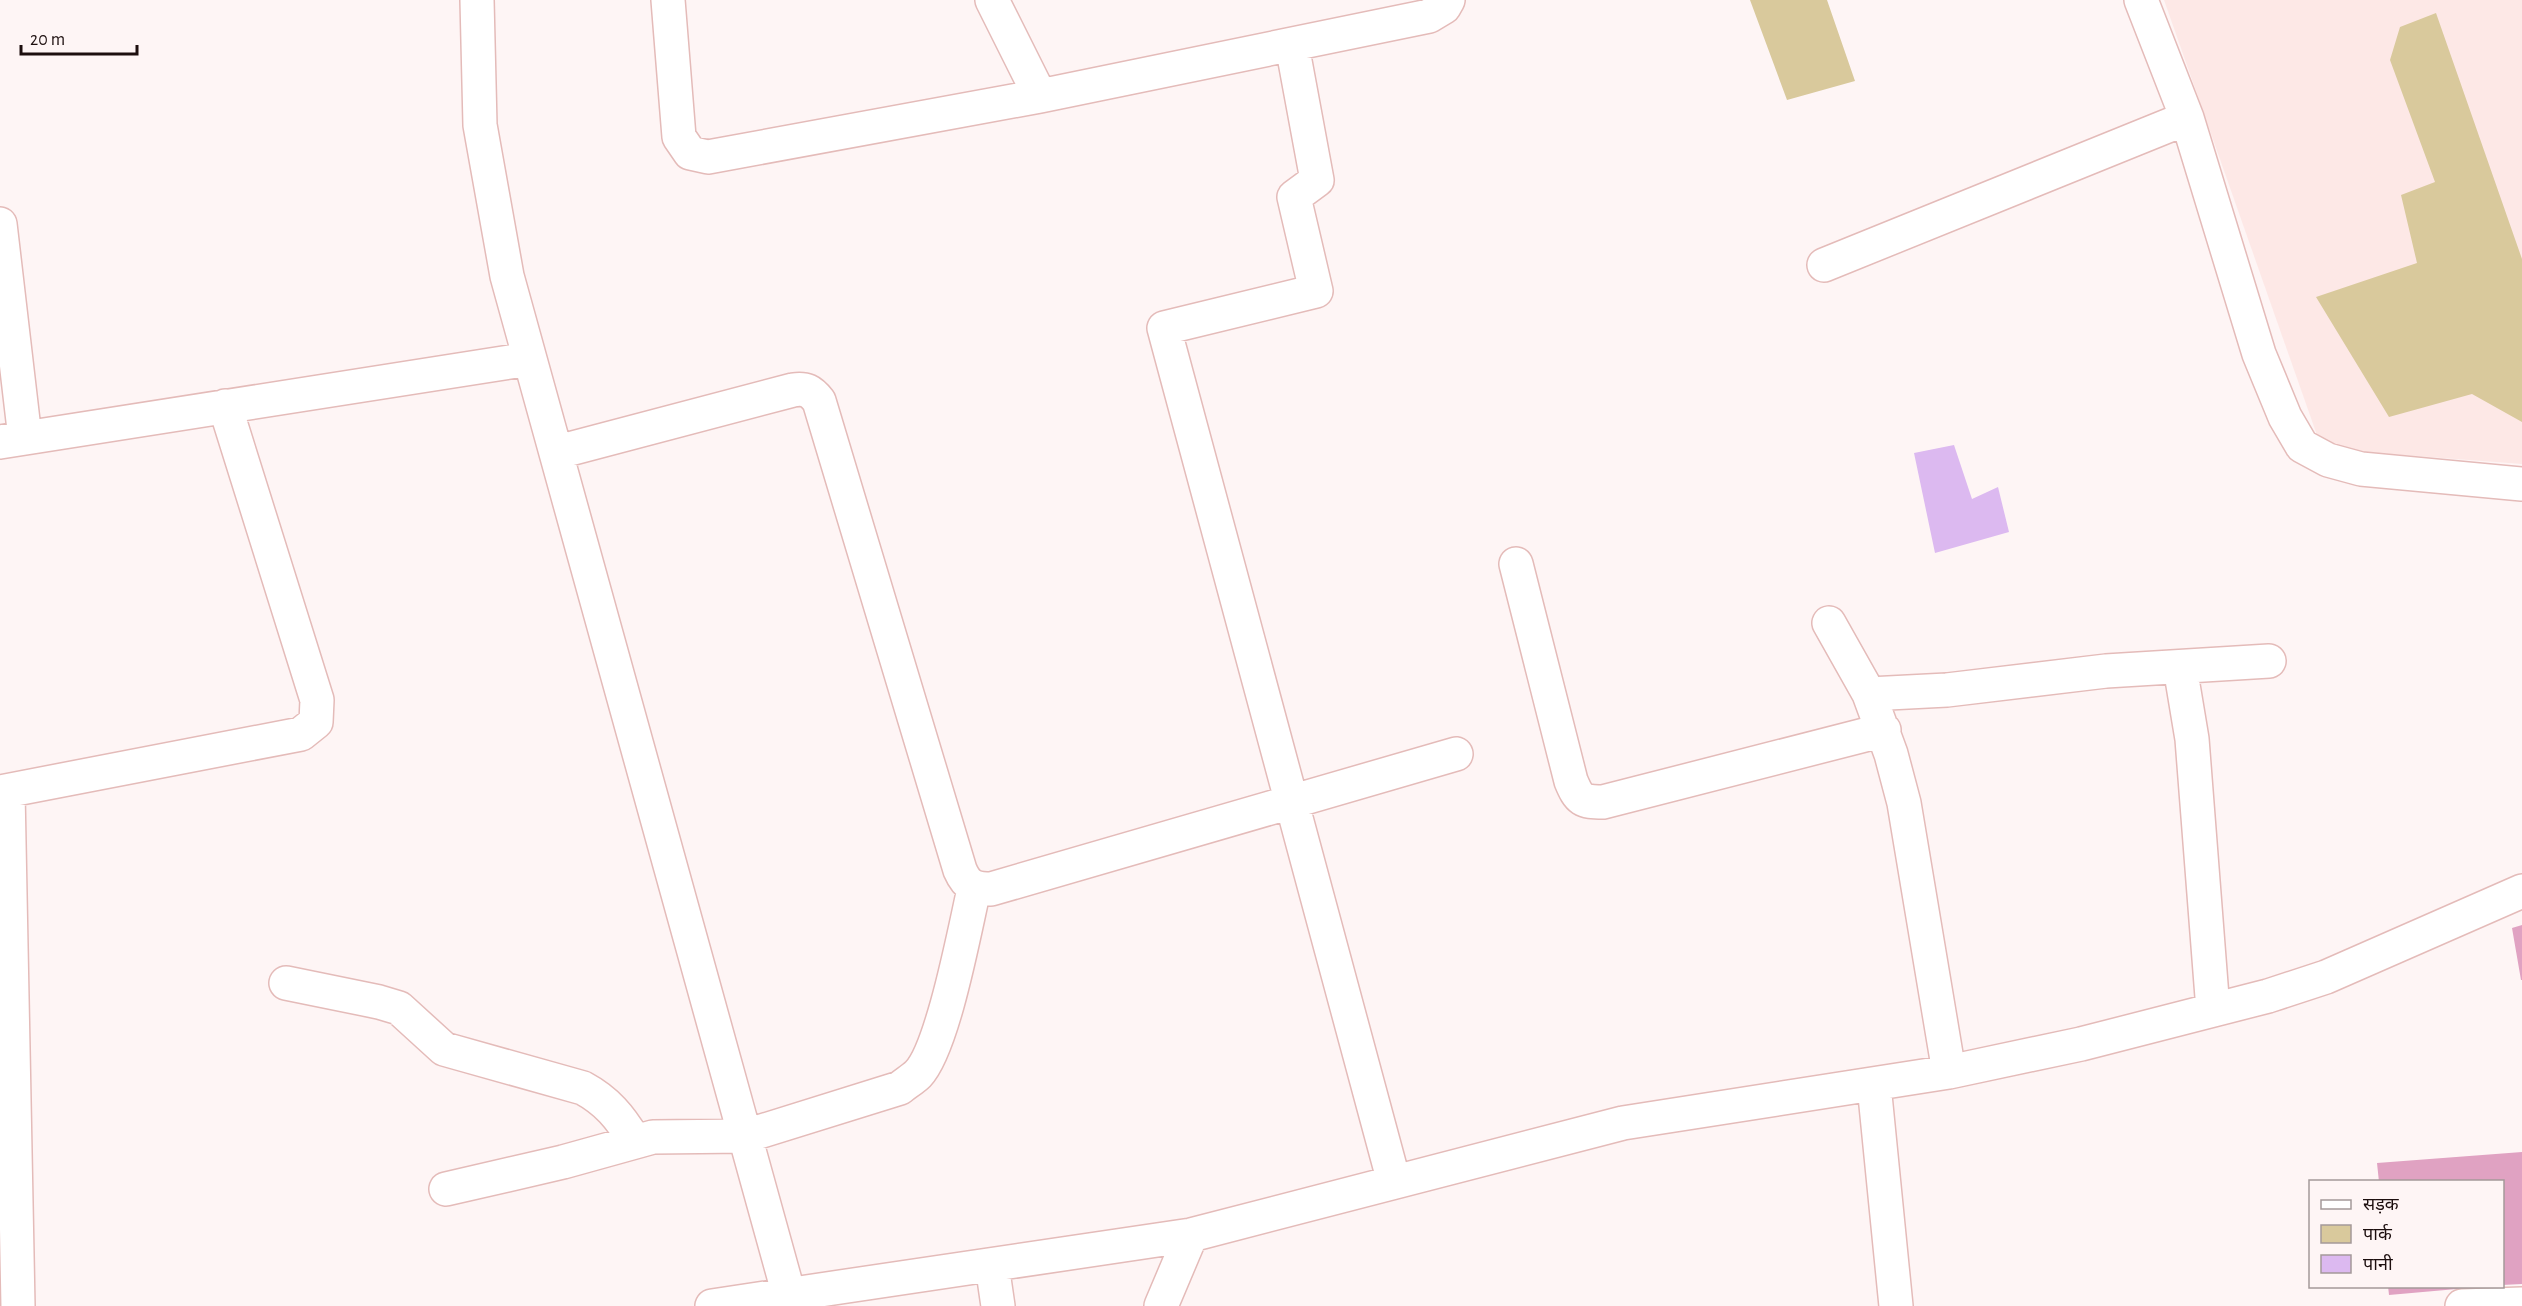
<svg xmlns="http://www.w3.org/2000/svg" width="2522" height="1306" viewBox="0 0 2522 1306" font-family="'Alegreya Sans','Noto Sans Devanagari',sans-serif">
<rect width="100%" height="100%" fill="#fef5f5"/>
<path fill="#fde8e6" d="M2164 0H2522V464L2337 450 2318 438Z"/>
<path fill="#d9c99c" d="M1750 0H1827L1855 81 1787 100Z
M2436 13 2522 259V422L2472 394 2389 417 2316 297 2417 263 2401 195 2435 182 2390 60 2400 27Z"/>
<path fill="#dcb9f0" d="M1954 445 1972 499 1998 487 2009 532 1935 553 1914 453Z"/>
<path fill="#e0a2c2" d="M2522 925V980H2521L2512 928Z
M2522 1152V1284L2502 1285V1182H2379L2377 1163Z
M2388 1286H2468V1288L2389 1295Z"/>
<g fill="none" stroke-linecap="round" stroke-linejoin="round">
<defs>
<path id="minor" d="M477 0 480 125 507 276 789 1295
M668 0 679 137 690 153 708 157 1040 96 1429 16 1444 7 1448 0
M992 0 1040 96
M2141 0 2187 118 2259 354 2285 417 2302 446 2328 460 2361 469 2522 484
M1292 45 1317 180 1294 197 1316 291 1164 328 1394 1182
M0 224 25 438
M1824 265 2187 118
M0 442 529 359
M558 452 793 390C806 388 811 391 819 401L960 870C967 886 974 889 991 889L1456 754
M1516 564 1571 781C1579 800 1582 802 1603 802L1884 730
M1829 623 1869 694 1891 754 1904 803 1949 1072
M2180 667 2192 739 2213 1010
M1869 694 1947 690 2106 671 2269 661
M8 791 18 1306
M0 792 301 734 316 722 317 700 225 406
M286 983 379 1002 399 1008 444 1049 583 1088C607 1101 620 1117 634 1140
M1874 1085 1896 1306
M446 1189 563 1162 653 1137 746 1136 900 1088C906 1083 913 1079 918 1074 943 1048 965 928 974 889
M992 1265 998 1306
M712 1306 1191 1235 1623 1123 1949 1072 2081 1044 2268 996 2326 977 2522 891
M1161 1306 1191 1235
M2462 1306 2522 1304"/>
</defs>
<use href="#minor" stroke="#e4bbb9" stroke-width="36"/>
<use href="#minor" stroke="#fff" stroke-width="33"/>
</g>
<rect x="2309" y="1180" width="195" height="108" fill="#fef5f5" stroke="#a49999" stroke-width="1.5"/>
<rect x="2321" y="1200" width="30" height="9" fill="#ffffff" stroke="#a49999" stroke-width="1.5"/>
<text x="2363" y="1210" font-size="18" fill="#1d0f0f">सड़क</text>
<rect x="2321" y="1225" width="30" height="18" fill="#d9c99c" stroke="#a49999" stroke-width="1.5"/>
<text x="2363" y="1240" font-size="18" fill="#1d0f0f">पार्क</text>
<rect x="2321" y="1255" width="30" height="18" fill="#dcb9f0" stroke="#a49999" stroke-width="1.5"/>
<text x="2363" y="1270" font-size="18" fill="#1d0f0f">पानी</text>
<path d="M21 45v9h116v-9" fill="none" stroke="#1d0f0f" stroke-width="3"/>
<text x="30" y="45" font-size="18" fill="#1d0f0f" stroke="#fef5f5" stroke-width="4.5" paint-order="stroke">20 m</text>
</svg>
